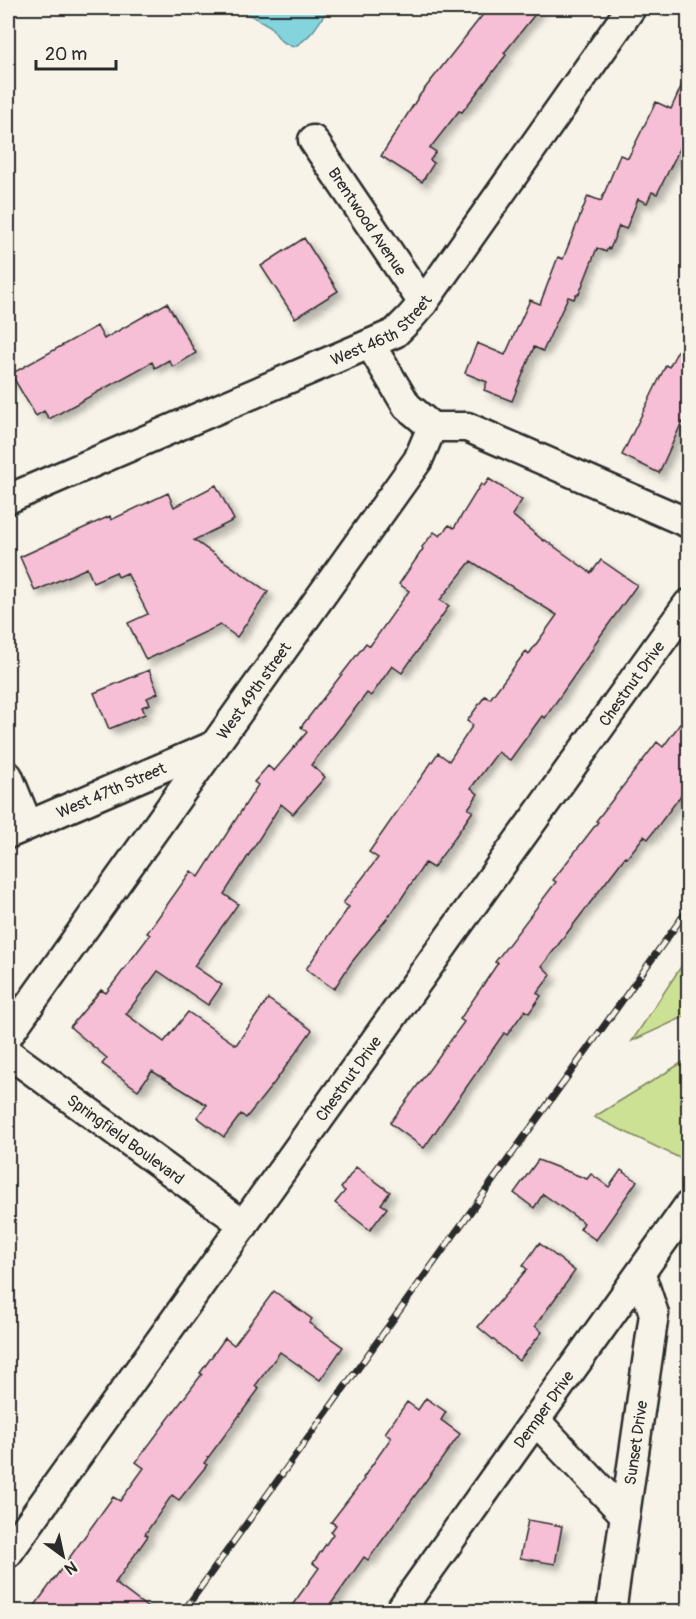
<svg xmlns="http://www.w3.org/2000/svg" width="696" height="1619" viewBox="0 0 696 1619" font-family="Pangolin,sans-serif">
<defs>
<filter id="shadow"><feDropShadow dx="5.5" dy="5.5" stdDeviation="3" flood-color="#0004"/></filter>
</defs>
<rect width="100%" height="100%" fill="#f7f3e8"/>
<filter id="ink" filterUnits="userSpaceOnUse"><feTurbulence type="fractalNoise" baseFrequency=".0167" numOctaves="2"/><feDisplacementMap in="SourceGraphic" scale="12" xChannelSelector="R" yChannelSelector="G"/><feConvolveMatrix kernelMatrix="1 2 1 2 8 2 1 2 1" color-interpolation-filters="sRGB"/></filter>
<g filter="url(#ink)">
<path fill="#cde195" stroke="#7c8660" stroke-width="1.5" d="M688 956V1015L632 1041Z
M688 1060V1162L594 1117 683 1062Z"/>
<path fill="#84d4de" stroke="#609096" stroke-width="1.5" d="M237 8H328C319 24 310 39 293 47L281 41 270 26Z"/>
<path fill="#f7bfd5" stroke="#2b2b2b" stroke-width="1.5" filter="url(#shadow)" d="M488 8H540L504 53 506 55 462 112 459 111 430 148 436 152 430 160 434 163 422 182 381 156 419 96Z
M688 71V132L657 194 652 192 647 203 638 199 626 229 619 226 610 249 608 248 606 252 597 248 579 294H576L574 299 568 297 543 351 534 347 512 401 484 390 487 382 465 373 477 343 505 355 530 300 540 304 558 257 563 259 588 196 601 201 620 155 628 158 656 102 671 109Z
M304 238 338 291 295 318 261 266Z
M167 303 196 353 173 367 169 360 155 368 152 362 49 419 44 411 36 416 11 374 97 326 104 339Z
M688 332V425L682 422 659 473 622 455 666 365 669 367Z
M489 479 522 500 512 515 544 541 545 540 591 573 601 560 637 585 593 646 594 647 545 718 542 716 510 760 498 752 471 788 478 794 468 809 473 811 448 847 433 868 425 863 393 911 351 963 334 989 306 969 349 907 343 903 378 858 369 852 438 753 449 761 473 725 467 721 485 696 490 699 526 651 529 654 557 615 471 561 440 600 449 606 402 673 392 666 371 696 367 693 311 765 325 777 293 814 281 804 224 894 238 904 194 966 222 985 208 1005 158 971 126 1014 164 1042 188 1012 236 1045 268 999 312 1030 274 1083 246 1118 241 1114 224 1137 197 1117 207 1105 152 1071 138 1090 102 1064 107 1058 70 1027 101 990 106 993 150 935 147 933 191 871 199 877 258 785 254 782 268 766 274 771 307 732 301 727 366 643 370 646 409 591 399 584 423 549 422 547 434 532 440 536 449 525 454 528 481 484 484 486Z
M216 485 234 520 194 540 268 592 237 637 220 625 146 660 128 623 148 614 127 573 118 577 116 572 93 582 87 568 35 591 20 557 110 516 111 520 168 493 174 507Z
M149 670 158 693 147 698 150 704 142 707 145 714 109 729 94 693Z
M688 713V786L648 839 644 836 627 858 625 857 542 966 551 975 537 993 541 996 529 1013 525 1010 507 1035 504 1033 424 1148 390 1123 464 1022 460 1019 498 963 495 962 556 882 553 880 598 822 596 821 657 742 663 747Z
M538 1160 587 1179 591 1174 609 1187 621 1170 637 1181 596 1240 580 1229 584 1223 543 1194 534 1208 514 1193Z
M356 1167 390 1192 381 1204 387 1208 370 1230 335 1203 345 1191 341 1188Z
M539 1243 575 1271 535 1326 542 1332 519 1361 478 1327 527 1269 523 1266Z
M274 1291 312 1319 309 1323 343 1347 320 1380 280 1352 255 1386 259 1389 204 1463 207 1465 179 1500 172 1495 145 1534 148 1536 115 1583 152 1611H31L113 1497 120 1501 144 1468 136 1462 202 1374 200 1373 225 1338 234 1345Z
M426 1398 446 1412 441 1420 460 1434 368 1560 364 1557 326 1611H288L319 1568 313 1563 333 1534 331 1532 336 1525 331 1522 364 1479 363 1478 391 1438 385 1433 407 1402 418 1410Z
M528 1520 562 1526 555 1564 520 1558Z"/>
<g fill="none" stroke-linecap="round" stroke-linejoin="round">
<defs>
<g id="minor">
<path id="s1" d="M313 140 423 303"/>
<path d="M432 427H467L688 523"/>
<path id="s2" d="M8 499 395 333 409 319 423 303 631 8"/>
<path d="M8 776 28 825"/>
<path id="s3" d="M8 834 215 745"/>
<path id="s4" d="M8 1035 418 460 432 427 407 406 370 344"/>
<path id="s5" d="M8 1053 244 1225"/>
<path d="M536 1421 625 1515"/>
<path id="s6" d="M8 1553 688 604"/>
<path id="s7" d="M399 1612 688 1206"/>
<path id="s8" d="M611 1612 654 1314 641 1275"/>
</g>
</defs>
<use href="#minor" stroke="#2b2b2b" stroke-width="33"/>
<use href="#minor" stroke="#f7f3e8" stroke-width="28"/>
<defs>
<path id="rail" d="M183 1612 688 909"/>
</defs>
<use href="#rail" stroke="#2b2b2b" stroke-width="7"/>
<use href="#rail" stroke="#f7f3e8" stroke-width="4.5" stroke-dasharray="14" stroke-linecap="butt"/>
</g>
</g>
<g text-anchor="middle" stroke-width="4.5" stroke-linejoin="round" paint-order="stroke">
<g font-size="16" fill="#2b2b2b" stroke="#f7f3e8">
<text dy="6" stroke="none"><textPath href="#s1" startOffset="98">Brentwood Avenue</textPath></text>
<text dy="6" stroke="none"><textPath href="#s2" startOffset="411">West 46th Street</textPath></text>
<text dy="6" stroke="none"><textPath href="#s6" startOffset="1070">Chestnut Drive</textPath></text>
<text dy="6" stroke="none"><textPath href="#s4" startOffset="423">West 49th street</textPath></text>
<text dy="6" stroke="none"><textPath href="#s3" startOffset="112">West 47th Street</textPath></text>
<text dy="6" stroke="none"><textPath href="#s6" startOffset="584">Chestnut Drive</textPath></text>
<text dy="6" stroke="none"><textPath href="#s5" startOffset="146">Springfield Boulevard</textPath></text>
<text dy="6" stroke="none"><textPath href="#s7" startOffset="249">Demper Drive</textPath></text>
<text dy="6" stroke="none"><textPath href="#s8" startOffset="171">Sunset Drive</textPath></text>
</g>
</g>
<rect width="696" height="1619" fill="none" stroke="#f7f3e8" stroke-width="30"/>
<rect x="15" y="15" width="666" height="1589" fill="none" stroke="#2b2b2b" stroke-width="2" filter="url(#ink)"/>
<g transform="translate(63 1556) rotate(147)" stroke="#f7f3e8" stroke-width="4.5" paint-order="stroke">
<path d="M0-4.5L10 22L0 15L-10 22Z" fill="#2b2b2b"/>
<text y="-9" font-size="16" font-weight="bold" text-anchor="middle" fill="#2b2b2b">N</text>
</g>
<path d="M36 60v9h80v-9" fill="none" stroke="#2b2b2b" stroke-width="3"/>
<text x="45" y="60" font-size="18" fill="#2b2b2b" stroke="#f7f3e8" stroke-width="4.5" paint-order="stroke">20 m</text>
</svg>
